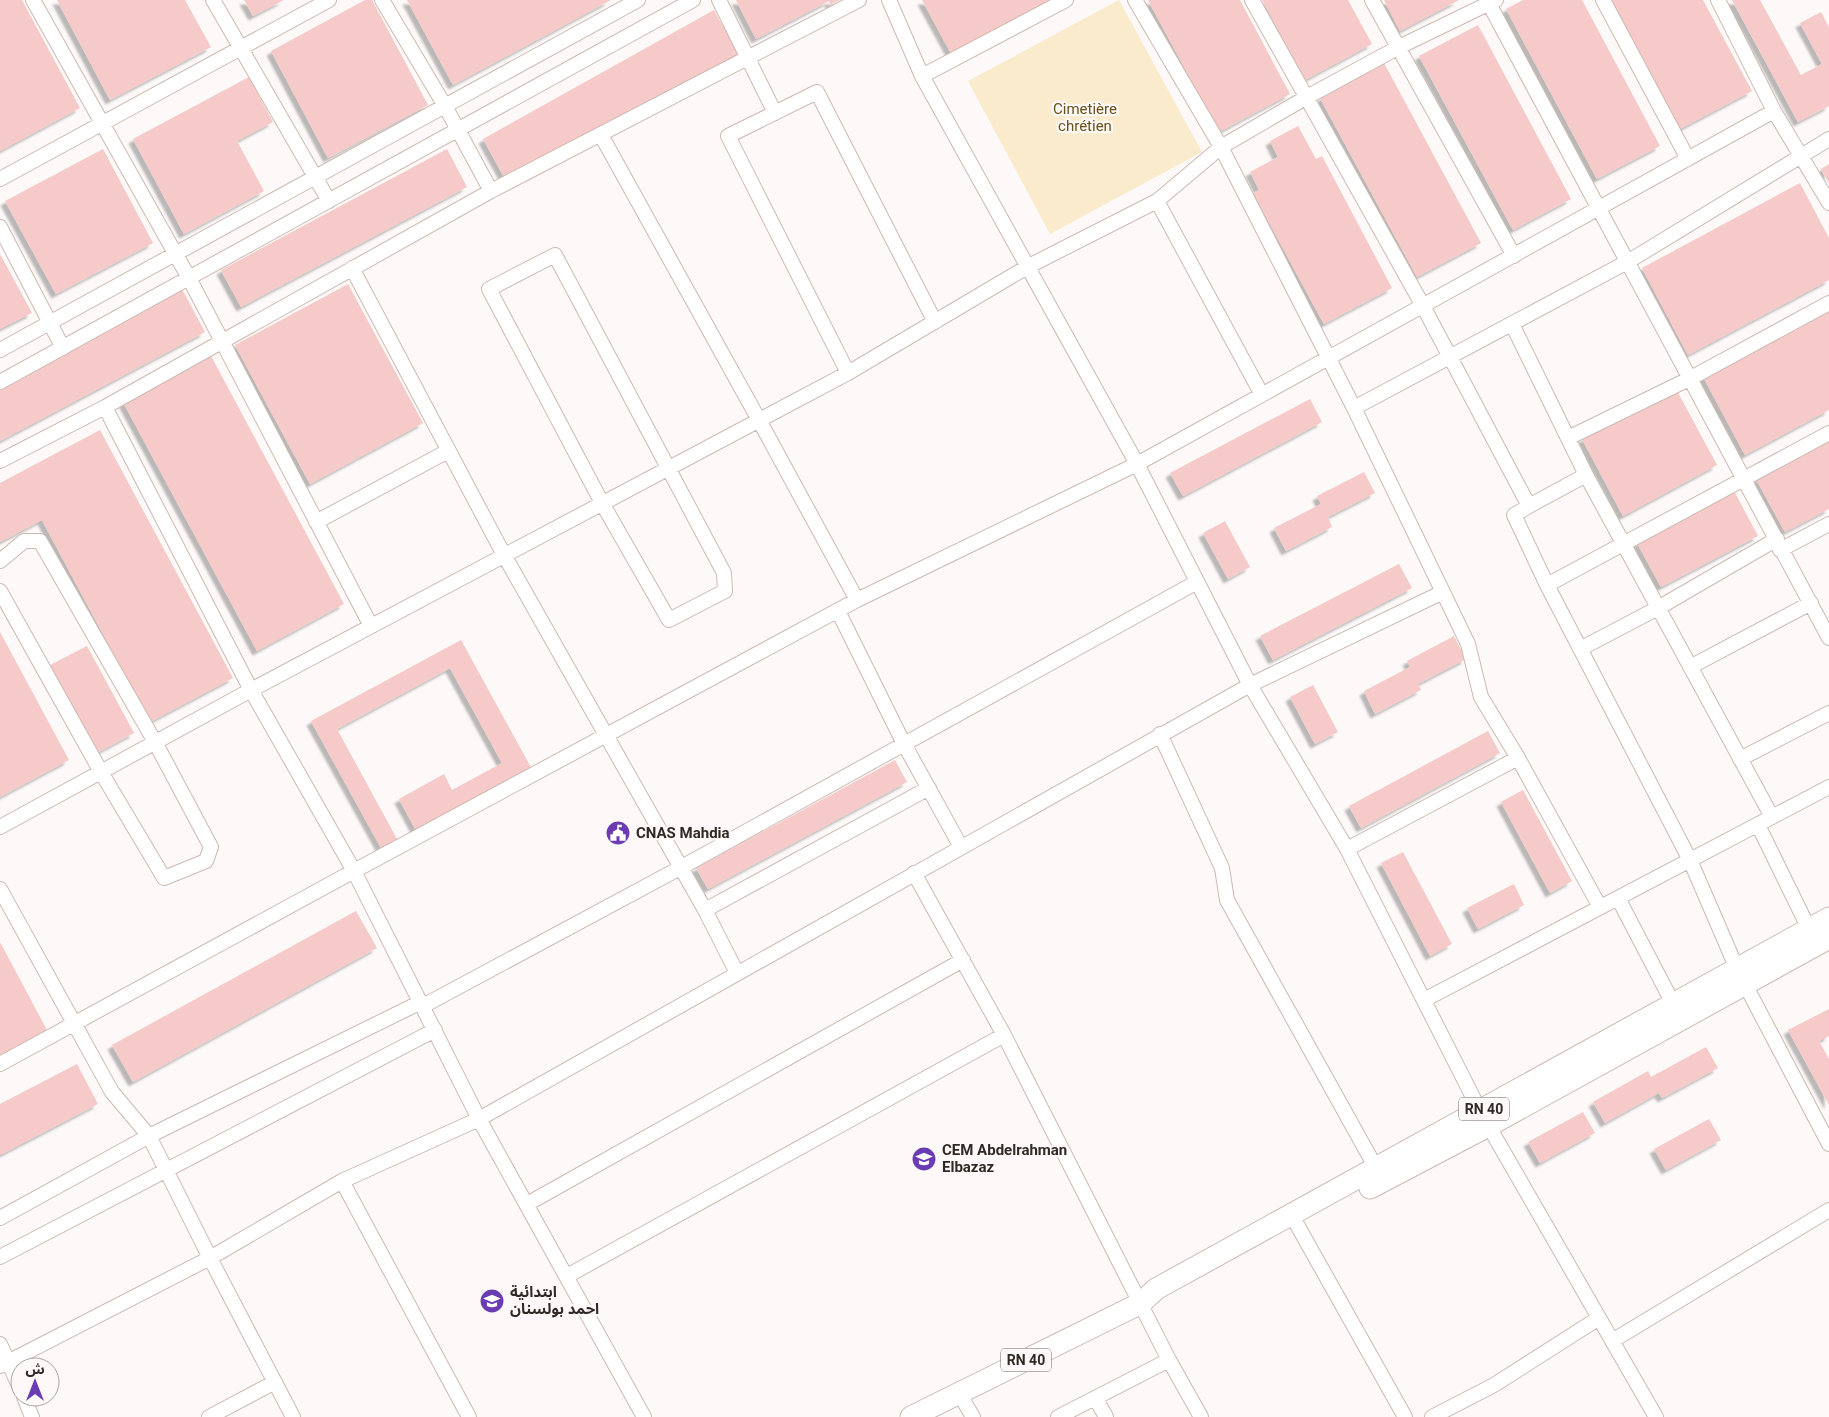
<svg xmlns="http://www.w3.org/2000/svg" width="1829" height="1417" viewBox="0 0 1829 1417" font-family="Roboto,'Noto Sans Arabic',sans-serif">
<defs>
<filter id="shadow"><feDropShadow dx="-4.5" dy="4.5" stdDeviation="1" flood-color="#0004"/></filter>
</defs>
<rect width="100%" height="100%" fill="#fdf9f8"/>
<path fill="#faebcd" d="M1119 0 1202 152 1050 234 968 81Z"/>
<path fill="#f5cac9" filter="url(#shadow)" d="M0 0H22L80 108 0 151Z
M57 0H185L211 47 110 100Z
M244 0H284L253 16Z
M365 0H372L428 105 328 158 271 51Z
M407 0H611L453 85Z
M736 0H840L830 5 829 1 756 39Z
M922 0H1061L954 59Z
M1148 0H1240L1290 94 1219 132Z
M1262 0H1348L1372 44 1305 80Z
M1384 0H1459L1400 31Z
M1523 0H1582L1660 146 1597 179 1506 9Z
M1611 0H1703L1752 91 1680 129Z
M1732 0H1760L1801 75 1822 64 1800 23 1821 12 1829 27V106L1798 122Z
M714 10 739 55 504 177 483 139Z
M1478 25 1571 199 1513 230 1419 56Z
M1384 63 1481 243 1417 277 1320 98Z
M249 77 273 122 237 141 264 191 184 234 133 139Z
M1298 126 1316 159 1322 156 1392 288 1324 324 1253 193 1259 190 1250 172 1278 157 1270 141Z
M103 149 153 243 56 294 5 201Z
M447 149 467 187 241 307 221 270Z
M1829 164V184L1821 169Z
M1800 183 1829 238V280L1688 355 1642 268Z
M0 254 32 313 0 329Z
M348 284 423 423 310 484 235 345Z
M182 289 205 332 0 441V386Z
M1829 305V410L1745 455 1701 373Z
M211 356 344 604 257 651 123 402Z
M1676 389 1717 465 1623 516 1582 439Z
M1310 399 1322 422 1183 496 1170 473Z
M100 430 233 678 150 722 42 520 0 542V483Z
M1829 440V509L1785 532 1756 479Z
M1364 472 1375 493 1328 517 1332 527 1286 551 1274 528 1321 504 1317 496Z
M1734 491 1758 536 1661 587 1637 543Z
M1225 521 1250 567 1228 579 1203 533Z
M1399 564 1412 588 1273 660 1260 636Z
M0 632 69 760 0 797Z
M1454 636 1466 659 1418 684 1421 690 1375 714 1364 691 1410 667 1407 661Z
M461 640 533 771 418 834 399 799 444 774 452 790 502 763 450 668 337 729 397 839 381 848 311 721Z
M87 646 134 733 95 754 48 666Z
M1313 685 1338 732 1315 744 1290 697Z
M1488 731 1500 753 1361 828 1349 806Z
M895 760 907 782 708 889 696 868Z
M1523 790 1572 881 1550 893 1501 802Z
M1403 852 1452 944 1430 956 1381 863Z
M1514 884 1524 905 1478 929 1467 908Z
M356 911 377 948 133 1082 112 1045Z
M0 942 47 1030 0 1055Z
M1829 1009V1036L1819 1041 1829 1059V1105L1788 1030Z
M1706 1047 1718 1068 1662 1098 1659 1093 1605 1123 1593 1102 1648 1071 1651 1077Z
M77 1064 98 1104 0 1155V1104Z
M1583 1112 1595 1133 1540 1163 1528 1142Z
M1709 1119 1721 1140 1666 1170 1654 1149Z"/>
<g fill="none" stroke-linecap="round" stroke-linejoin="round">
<defs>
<path id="street" d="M33 0 189 278 371 626
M213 0 329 201
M382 0 445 106 491 191
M719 0 775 113
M889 0 922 76 1137 464 1250 685 1347 849 1480 1111 1656 1417
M1135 0 1221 147 1354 408 1468 644 1481 697 1518 758 1600 907
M1252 0 1423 306 1529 506 1586 475
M1372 0 1514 256
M1487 0 1829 638
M1603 0 1688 159
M1718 0 1774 111 1829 203
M922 76 1066 0
M601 135 759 420 857 600
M0 179 329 0
M1157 201 1262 395
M0 227 63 348
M555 255 724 573 725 591 669 620 602 503 489 289Z
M352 268 504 555 705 910 737 973
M1512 324 1586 475 1772 817
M0 350 638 0
M848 373 728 136 817 92 935 322
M0 382 693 0
M105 407 251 690 354 871 479 1119 644 1417
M1354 408 1629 261 1829 139
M1568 438 1691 378 1829 303
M0 461 105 407 491 191 859 0
M1529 506 1514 515 1547 585 1690 860 1737 969 1829 1144
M316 522 448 451
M1780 550 1829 524
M0 561 24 541H40L155 742 211 847 206 861 164 878 101 772 0 591
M1547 585 1829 433
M838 611 903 742 961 847
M1580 649 1658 608 1777 539
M1690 667 1811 603
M1160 734 1222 868 1227 900 1376 1168
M1740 759 1829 713
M1758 825 1809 929
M0 827 251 690 848 373 1027 267 1157 201 1221 147 1307 97 1399 47 1496 0
M1347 849 1518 758
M914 873 1004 1035 1169 1360 1201 1417
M0 889 112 1092 149 1136 210 1258 293 1417
M1618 898 1677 1011
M705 910 929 788
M1424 1000 1829 787
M423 1006 680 868 1197 582
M0 1064 354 871 857 600 1137 464 1774 111
M342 1181 469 1417
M527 1204 963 960
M1291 1214 1405 1417
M0 1218 149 1136 421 1002
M0 1257 435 1030
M567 1276 1004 1035
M1612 1341 1829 1210
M0 1344 20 1388
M0 1366 210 1258 342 1181 479 1119 1250 685 1443 592
M959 1393 973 1417
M24 1397 32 1417
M1096 1399 1106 1417
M209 1417 275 1382
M1058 1417 1169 1360
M1432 1417 1494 1385 1599 1318"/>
<path id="primary" d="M1370 1188 1488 1126 1829 938
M911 1417 1141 1303 1156 1289 1829 918"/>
</defs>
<use href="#street" stroke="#ccb9b2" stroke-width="16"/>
<use href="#primary" stroke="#ccb9b2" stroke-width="23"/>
<use href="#street" stroke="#fff" stroke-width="14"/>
<use href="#primary" stroke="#fff" stroke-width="21"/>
</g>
<defs>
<symbol id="civic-disc" viewBox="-11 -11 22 22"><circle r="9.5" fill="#6a3bb3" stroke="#fdf9f8"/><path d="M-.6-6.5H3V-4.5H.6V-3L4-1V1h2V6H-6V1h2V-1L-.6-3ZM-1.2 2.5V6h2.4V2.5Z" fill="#fff"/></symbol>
<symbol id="school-disc" viewBox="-11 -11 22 22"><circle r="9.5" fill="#6a3bb3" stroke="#fdf9f8"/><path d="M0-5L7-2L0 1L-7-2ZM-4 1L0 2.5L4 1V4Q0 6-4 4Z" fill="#fff"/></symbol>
</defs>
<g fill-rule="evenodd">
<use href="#civic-disc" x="604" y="819" width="28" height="28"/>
<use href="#school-disc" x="910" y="1145" width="28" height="28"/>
<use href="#school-disc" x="478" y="1287" width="28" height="28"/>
</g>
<g text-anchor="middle" stroke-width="4.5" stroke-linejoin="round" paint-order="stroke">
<g fill="#fdf9f8" stroke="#6e6765" stroke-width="1">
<rect x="1459" y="1097.5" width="50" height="23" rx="4"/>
<rect x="1001" y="1348.5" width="50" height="23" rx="4"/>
</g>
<g font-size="14" font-weight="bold" fill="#302926">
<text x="1484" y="1114">RN 40</text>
<text x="1026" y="1365">RN 40</text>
</g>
<g font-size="15" fill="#6a511a" stroke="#fdf9f8">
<text x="1085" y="114">Cimetière<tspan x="1085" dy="17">chrétien</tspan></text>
</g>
<g font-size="15" font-weight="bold" fill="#302926" stroke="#fdf9f8" text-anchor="start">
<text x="636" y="838">CNAS Mahdia</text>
<text x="942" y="1155">CEM Abdelrahman<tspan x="942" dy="17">Elbazaz</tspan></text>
<text x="510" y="1297">ابتدائية<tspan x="510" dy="17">احمد بولسنان</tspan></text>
</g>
</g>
<g transform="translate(35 1382)"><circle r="24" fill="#fdf9f8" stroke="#aba6a4"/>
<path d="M0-4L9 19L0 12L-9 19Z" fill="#6a3bb3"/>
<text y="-8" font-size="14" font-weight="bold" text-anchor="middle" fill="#302926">ش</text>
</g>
</svg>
